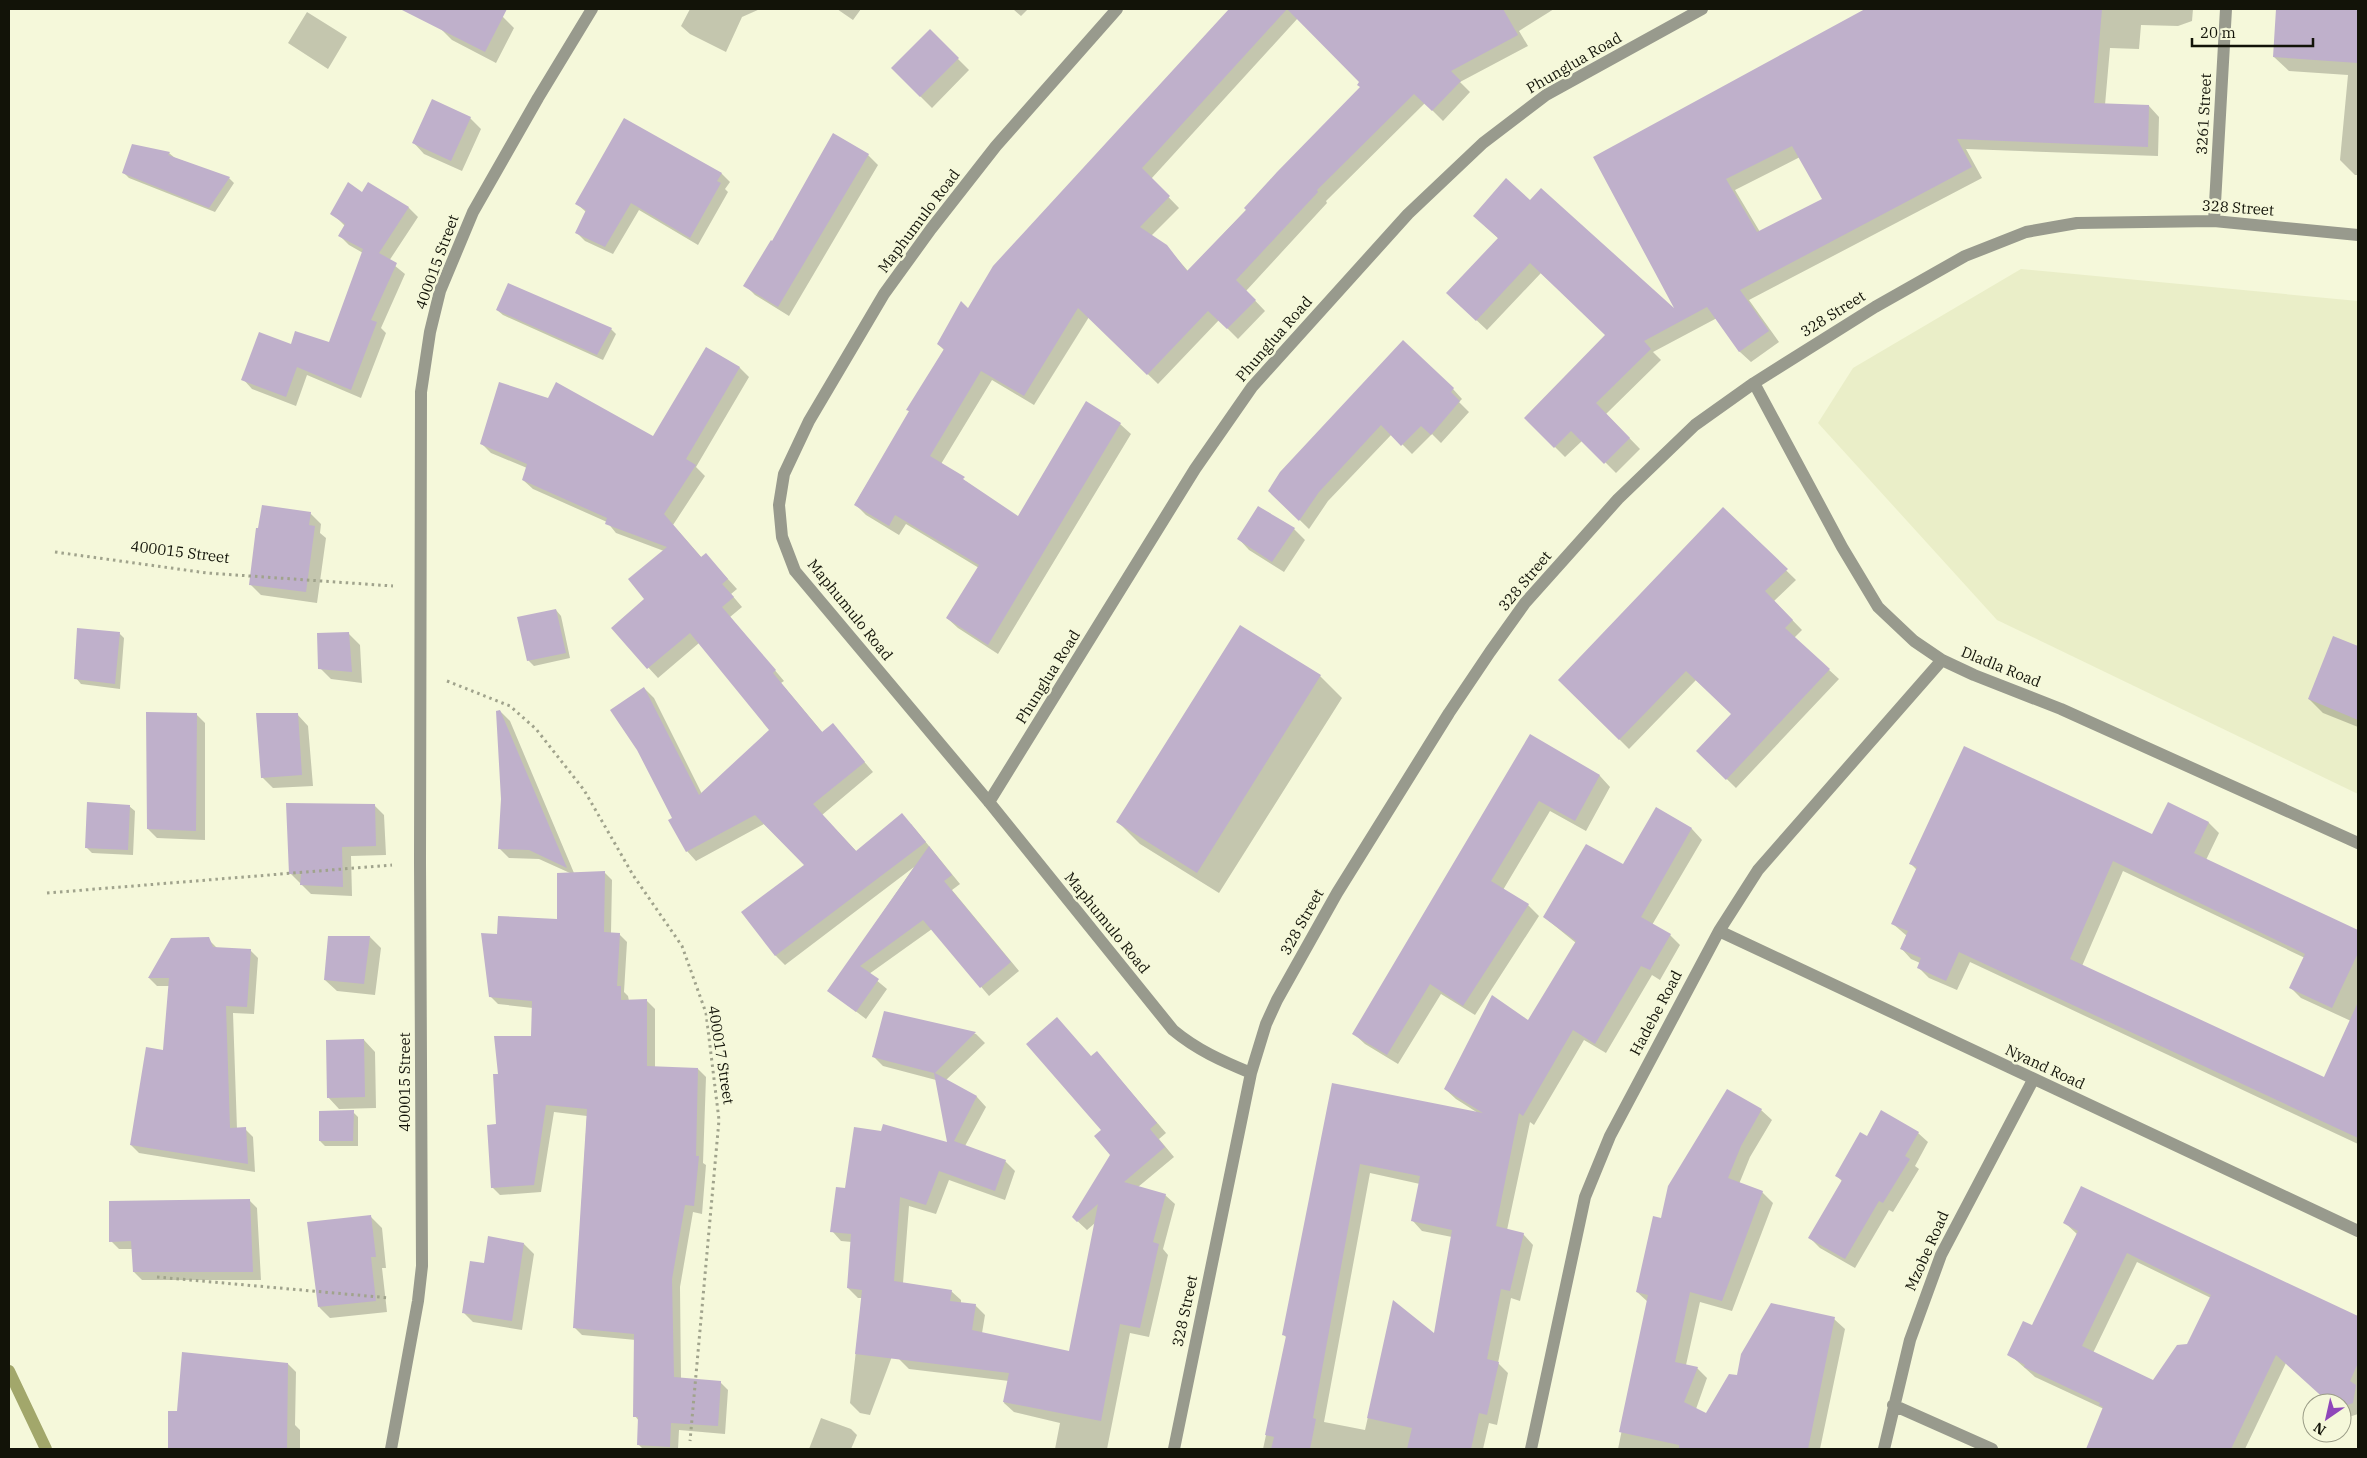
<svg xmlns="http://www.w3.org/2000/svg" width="2367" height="1458" viewBox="0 0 2367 1458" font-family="'IBM Plex Serif',serif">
<rect width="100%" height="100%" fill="#f5f8da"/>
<path fill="#eaeec8" d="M2021 269 2358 301V794L1997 620 1818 423 1853 368Z"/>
<path fill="#0003" fill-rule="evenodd" d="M451 9H488L503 17 514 28 496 63 452 40 441 29Z
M690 9H760L742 17 726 52 690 34 681 26Z
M837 9H861L853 20Z
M1013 9H1028L1021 16Z
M1231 9H1424L1428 15 1440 9H1554L1519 31 1528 46 1460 82 1470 92 1443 121 1425 103 1326 201 1327 203 1246 291 1265 311 1238 339 1219 320 1158 384 1089 317 1034 405 992 380 941 464 1018 518 1120 424 1131 434 998 654 958 628 947 618 979 568 906 524 899 535 866 515 855 504 910 412 908 410 944 350 938 344 969 310 994 267ZM1298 18 1361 82 1362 88 1188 271 1166 246 1151 236 1179 208 1151 179Z
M1870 9H2193L2192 21 2178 26 2141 25 2139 49 2110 48 2105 105 2149 106 2159 117 2158 156 1966 149 1982 178 1749 300 1779 342 1751 362 1740 352 1717 318 1653 352 1661 360 1606 414 1640 449 1616 473 1583 440 1565 457 1526 418 1607 335 1541 273 1487 330 1458 303 1499 239 1485 226 1530 202 1678 313 1595 157ZM1800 157 1824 199 1760 232 1735 190Z
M2277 9H2358V175H2355L2340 160 2348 75 2289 71 2274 57Z
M307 12 347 37 328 69 288 43Z
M930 31 969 70 932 108 892 68Z
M470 118 481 129 462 171 424 154 413 142Z
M624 120 722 174 730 182 725 189 728 192 698 245 639 210 613 254 585 241 577 233 586 212 577 204Z
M133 145 169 153 175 158 229 178 234 183 215 212 129 178 124 173Z
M868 155 878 165 789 316 755 295 745 285 773 242Z
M368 183 409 208 418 217 389 261 405 274 381 328 386 333 361 398 307 375 296 406 252 389 243 379 291 346 330 344 363 253 349 245 339 235 345 226 332 213 363 194Z
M497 310 611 329 616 334 603 360 503 315Z
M706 348 740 368 749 377 696 467 705 476 673 525 702 558 706 555 737 589 731 594 742 607 730 617 784 681 781 683 823 733 833 725 873 772 822 815 857 852 911 824 960 884 952 890 1019 971 989 996 932 929 869 974 887 989 866 1019 829 991 914 867 785 965 776 956 743 912 806 865 764 824 696 861 687 851 674 818 644 688 654 698 702 794 771 730 699 643 658 678 612 628 646 599 664 551 616 533 607 522 533 489 523 480 527 468 491 453 482 444 654 438Z
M1453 389 1462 399 1459 402 1469 412 1441 443 1432 434 1412 454 1392 434 1328 501 1309 529 1270 491 1281 473Z
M1723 509 1796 580 1774 601 1802 630 1794 638 1839 679 1736 788 1698 751 1733 714 1696 680 1629 749 1560 680Z
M310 513 321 524 320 533 326 538 317 603 261 595 250 584Z
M1294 529 1305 540 1284 572 1249 550 1238 538Z
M556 610 561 616 570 658 534 666 528 660Z
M1241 627 1320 676 1342 698 1219 893 1140 844 1118 822Z
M119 633 124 638 120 689 81 684 76 678Z
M348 633 360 645 362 683 331 679 320 668Z
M2333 638 2358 648V727L2323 713 2309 699Z
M500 711 510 721 574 873 604 872 612 880 611 933 619 934 627 942 624 992 628 996 629 1001H647L655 1009V1068L698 1069 706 1077 703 1163 706 1165 702 1214 693 1212 680 1287 681 1379 720 1382 728 1390 725 1434 679 1430 678 1449H643L638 1444 639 1421 635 1416 636 1340 582 1335 574 1327 587 1116 554 1112 541 1192 500 1195 492 1187 500 1075 532 1037 533 1008 498 1004 490 996 498 936 559 920 570 873 539 859 509 858 499 848 502 799Z
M196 714 205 723V840L157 838 148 829Z
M297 714 308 726 313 786 273 788 262 777Z
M1530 736 1600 776 1610 787 1586 831 1550 811 1503 890 1528 905 1539 916 1475 1015 1441 994 1398 1064 1365 1044 1354 1034Z
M2169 804 2209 823 2219 833 2206 860 2358 931V1144L1970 962 1957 990 1929 978 1918 967 1920 963 1911 959 1901 948 1907 936 1893 924 1917 870 1911 864 2153 836ZM2123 871 2305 958 2291 988 2301 998 2351 1021 2325 1079 2082 966Z
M374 805 384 815 386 855 351 856 352 896 311 894 290 873Z
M129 806 135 811 133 855 92 853 86 847Z
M1657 809 1692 829 1702 840 1652 925 1670 935 1680 945 1660 980 1652 975 1606 1053 1584 1040 1534 1125 1530 1122 1507 1230 1523 1234 1533 1245 1520 1301 1511 1298 1498 1363 1508 1373 1497 1425 1489 1423 1483 1449H1263L1287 1338 1283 1334 1333 1085 1478 1113 1456 1099 1445 1089 1529 1022 1576 943 1544 917 1623 866ZM1370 1173 1420 1184 1412 1220 1422 1231 1452 1237 1435 1335 1394 1302 1365 1430 1324 1422Z
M370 937 381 948 375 995 337 991 325 980Z
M172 939H208L217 948 250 950 258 958 254 1014 233 1013 237 1129H245L253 1137 255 1172 139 1153 131 1145 165 1052 170 986H157L149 978Z
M885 1012 976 1034 985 1043 946 1080 977 1097 986 1107 965 1146 1005 1161 1015 1171 1005 1200 949 1180 936 1214 909 1206 903 1283 951 1291 961 1300V1303L975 1305 985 1315 982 1333 1070 1353 1095 1223 1087 1230 1073 1217 1112 1155 1103 1130 1091 1058 1106 1063 1166 1133 1159 1139 1174 1157 1138 1187 1165 1195 1175 1204 1163 1249 1168 1255 1149 1337 1130 1333 1107 1449H1055L1060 1423 1014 1412 1004 1403 1009 1381 909 1369 899 1359 900 1335 870 1415 860 1413 850 1403 862 1298H858L848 1288 852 1242 841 1241 832 1231 846 1190 949 1144 936 1080 883 1066 873 1056Z
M364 1040 375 1052 376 1108 339 1109 328 1097Z
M1727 1090 1761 1110 1772 1120 1750 1157 1739 1184 1762 1192 1773 1203 1732 1311 1700 1302 1686 1365 1697 1368 1707 1378 1696 1409 1707 1414 1738 1377 1834 1319 1845 1329 1820 1449H1618L1648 1302 1637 1292 1662 1220Z
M353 1112 358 1117V1146H325L320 1141Z
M1918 1133 1928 1142 1915 1166 1919 1169 1893 1212 1889 1210 1855 1268 1820 1248 1810 1238 1843 1182 1837 1176 1867 1137Z
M2082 1188 2358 1318V1414L2346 1418 2342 1414V1403H2330L2286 1363 2245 1449H2183L2174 1445 2171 1449H2087L2104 1409 2035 1377 2009 1354 2033 1327 2077 1234 2065 1223ZM2137 1262 2211 1298 2188 1345 2154 1381 2093 1353Z
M249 1200 257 1208 261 1280H142L134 1272 133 1249H119L111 1241Z
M371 1217 382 1228 386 1268H382L387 1312 330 1318 319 1307Z
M524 1244 534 1254 522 1330 473 1322 464 1313 485 1264Z
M288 1364 296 1372 295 1425 300 1430V1449H170L169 1413H178Z
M821 1418 851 1429 857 1435 851 1449H809Z"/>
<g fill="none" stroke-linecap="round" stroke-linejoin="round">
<path stroke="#a2a76b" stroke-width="12" d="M9 1371 46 1449"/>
</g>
<path fill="#bfb0cb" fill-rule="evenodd" d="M400 9H507L485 52Z
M1229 9H1503L1518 35 1451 71 1461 81 1432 111 1414 94 1317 190 1318 192 1236 280 1256 300 1227 329 1208 311 1147 375 1078 308 1024 396 981 371 930 456 965 477 963 479 1018 516 1086 401 1121 423 988 645 946 618 979 565 895 515 889 526 854 505 909 411 906 410 944 349 937 344 961 301 968 308 993 266ZM1287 9 1359 82 1357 85 1360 87 1277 172 1244 208 1246 210 1187 271 1167 245 1140 227 1170 196 1142 168Z
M1865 9H2102L2094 103 2149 105 2148 147 1957 139 1972 167 1740 290 1769 331 1739 352 1707 307 1644 341 1651 349 1596 403 1630 438 1604 464 1571 431 1554 448 1524 418 1605 335 1530 263 1476 321 1446 293 1498 238 1473 216 1506 178 1530 200 1541 188 1674 308 1593 157ZM1792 146 1822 199 1757 232 1726 179Z
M2276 9H2358V63L2273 57Z
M930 29 959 58 920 97 891 68Z
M432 99 471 117 451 161 412 143Z
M624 118 722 173 717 181 721 183 690 238 631 203 605 247 575 233 586 210 575 204Z
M833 133 869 154 778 307 743 286 771 240 772 241Z
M132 144 170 152 168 155 230 177 209 208 122 173Z
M348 182 362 192 368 182 409 207 379 253 397 263 371 320 377 322 351 390 297 367 286 397 241 380 259 332 291 344 295 331 329 342 363 249 338 236 345 224 330 214Z
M508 283 612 328 597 355 496 310Z
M1403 340 1454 388 1451 392 1460 401 1431 435 1421 426 1401 446 1381 425 1319 492 1299 521 1268 491 1280 472Z
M706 347 740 367 686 459 696 465 664 514 701 557 706 553 728 579 722 584 734 597 722 607 776 670 773 673 822 732 833 723 865 762 813 804 856 851 902 813 926 842 775 956 741 912 804 865 755 815 686 852 668 820 672 818 637 750 610 710 644 687 699 795 769 730 690 633 647 669 611 628 644 599 628 579 667 547 605 524 607 518 522 480 527 464 480 444 499 382 548 398 556 382 653 436Z
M262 505 311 512 309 525 315 526 306 592 249 585 256 528H258Z
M1258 506 1295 528 1272 562 1237 539Z
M1723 507 1788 569 1765 591 1793 620 1785 628 1830 669 1726 780 1696 751 1731 714 1686 671 1619 740 1558 680Z
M556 609 566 653 527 661 517 617Z
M1240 625 1321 675 1197 873 1116 822Z
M77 628 120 632 115 684 74 679Z
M349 632 352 672 318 669 317 633Z
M2333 636 2358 646V720L2308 699Z
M500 710 567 868 529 850 498 849 501 799 496 711Z
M146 712 197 713 196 831 147 829Z
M256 713H298L302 775 261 778Z
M1530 734 1600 775 1575 821 1539 801 1491 881 1529 904 1463 1006 1430 984 1387 1055 1352 1034Z
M1964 746 2152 834 2168 802 2209 822 2194 853 2358 930V953L2332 1008 2289 988 2305 954 2113 861 2070 959 2324 1077 2358 1002V1138L1959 952 1946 981 1917 968 1921 958 1900 949 1908 931 1891 924 1917 867 1909 864Z
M87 802 130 805 128 850 85 848Z
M286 803 375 804 376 846 342 847 343 887 300 885 301 874H289Z
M1656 807 1692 828 1641 917 1671 934 1650 970 1641 966 1595 1044 1573 1030 1523 1116 1519 1113 1496 1226 1524 1233 1510 1291 1501 1289 1487 1359 1499 1362 1487 1415 1479 1413 1471 1449H1407L1412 1428 1367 1418 1393 1300 1434 1333 1452 1230 1411 1221 1420 1176 1360 1164 1313 1418 1316 1419 1310 1449H1271L1274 1437 1265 1435 1286 1336 1282 1335 1332 1083 1483 1113 1444 1089 1492 995 1528 1020 1576 941 1543 917 1586 844 1623 864Z
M929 846 952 875 944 881 1011 962 980 988 923 920 860 966 879 979 856 1012 827 991Z
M605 871 604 932 620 933 617 986H621V1000L647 999V1066L698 1068 696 1156H699L694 1206 685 1205 672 1279 674 1377 721 1381 718 1426 671 1423 670 1447 637 1445 638 1417H633L634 1334 573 1328 587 1109 546 1105 534 1185 491 1188 487 1125 496 1124 493 1074H498L494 1036H531L532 1001 489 997 481 933 497 934 498 916 557 919V873Z
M328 936H370L364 984 324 980Z
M209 937 213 947 251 949 247 1007 226 1006 230 1128 246 1127 248 1164 130 1145 146 1047 163 1050 169 978H148L171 938Z
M884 1011 976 1032 935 1073 977 1096 954 1141 1006 1160 995 1191 939 1171 926 1205 900 1197 894 1281 952 1290 950 1301 976 1304 972 1330 1069 1351 1098 1204 1077 1222 1072 1217 1110 1155 1094 1136 1101 1130 1026 1044 1057 1017 1091 1056 1097 1051 1157 1123 1150 1129 1165 1147 1124 1182 1166 1194 1153 1242 1159 1244 1140 1328 1120 1324 1101 1421 1003 1402 1009 1373 855 1354 862 1290 847 1288 851 1234 830 1232 836 1187 845 1188 854 1127 881 1131 883 1124 947 1142 934 1073 872 1057Z
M364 1039 365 1097 327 1098 326 1040Z
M1727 1089 1762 1109 1741 1146 1728 1178 1763 1191 1722 1301 1690 1292 1675 1362 1698 1367 1684 1402 1706 1413 1729 1374 1737 1375 1741 1354 1771 1303 1835 1317 1808 1449H1679V1445L1619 1432 1648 1295 1636 1292 1653 1216 1661 1218 1668 1186Z
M354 1110 353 1141H319V1111Z
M1881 1110 1919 1132 1905 1156 1910 1159 1883 1203 1879 1201 1845 1259 1808 1238 1842 1180 1835 1176 1860 1132 1867 1136Z
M2081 1186 2358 1316V1363L2350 1381 2356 1385 2353 1403 2342 1407V1403H2329L2276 1355 2231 1449H2086L2103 1407 2099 1405 2100 1403 2024 1367 2025 1365 2007 1355 2023 1321 2032 1325 2078 1231 2063 1223ZM2127 1253 2211 1295 2187 1344 2177 1345 2153 1380 2082 1346Z
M250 1199 253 1272H133L131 1241 109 1242V1201Z
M371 1215 376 1257H371L376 1301 318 1307 307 1222Z
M488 1236 524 1243 512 1321 462 1313 470 1261 484 1263Z
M182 1352 288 1363 287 1449H168V1411H177Z"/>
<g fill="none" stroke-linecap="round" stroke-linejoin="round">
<path stroke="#a0a38c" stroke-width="3" stroke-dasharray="2.5 4" stroke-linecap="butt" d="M55 552 207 573 393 586
M447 681 510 706 536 729 584 790 633 875 682 946 706 1013 719 1120 690 1441
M47 893 392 865
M157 1277 390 1298"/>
<path stroke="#989a8d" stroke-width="12" d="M1117 9 996 146 931 229 884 294 809 421 784 474 779 505 782 537 795 571 989 802 1173 1030C1197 1050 1222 1061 1251 1073
M2214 221 2226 9
M1754 383 1842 547 1878 607 1914 641 1942 660 1974 675 2061 709 2358 843
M989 802 1195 469 1252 387 1408 214 1483 143 1546 95 1702 9
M1719 931 2358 1231
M1893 1405 1992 1449
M391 1449 418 1301 422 1266 420 862 421 392 430 332 440 291 473 212 538 98 592 9
M1174 1449 1251 1073 1266 1024 1277 1000 1337 893 1449 713 1490 652 1525 603 1618 499 1695 425 1754 383 1875 307 1965 256 2026 232 2077 223 2214 221 2358 235
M1531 1449 1585 1197 1610 1136 1719 931 1758 870 1942 660
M1884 1449 1910 1340 1941 1255 2033 1080"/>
</g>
<g text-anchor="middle" stroke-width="5" stroke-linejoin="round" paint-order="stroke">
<g font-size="15" fill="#121308" stroke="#f5f8da">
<text transform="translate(1574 63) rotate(-30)" y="5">Phunglua Road</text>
<text transform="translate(2204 114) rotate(-87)" y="5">3261 Street</text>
<text transform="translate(2238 208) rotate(4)" y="5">328 Street</text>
<text transform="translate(919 221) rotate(-53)" y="5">Maphumulo Road</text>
<text transform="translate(437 262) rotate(-70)" y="5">400015 Street</text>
<text transform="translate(1833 314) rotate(-32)" y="5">328 Street</text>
<text transform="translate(1274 339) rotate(-49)" y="5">Phunglua Road</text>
<text transform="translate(180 552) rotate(7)" y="5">400015 Street</text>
<text transform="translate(1525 581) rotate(-50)" y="5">328 Street</text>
<text transform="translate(850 610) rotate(51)" y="5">Maphumulo Road</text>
<text transform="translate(2001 667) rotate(22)" y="5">Dladla Road</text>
<text transform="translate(1048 677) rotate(-58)" y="5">Phunglua Road</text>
<text transform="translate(1302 922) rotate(-61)" y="5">328 Street</text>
<text transform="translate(1107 923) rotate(51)" y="5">Maphumulo Road</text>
<text transform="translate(1656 1013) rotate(-62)" y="5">Hadebe Road</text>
<text transform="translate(721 1055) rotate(81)" y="5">400017 Street</text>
<text transform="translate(2045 1067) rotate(25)" y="5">Nyand Road</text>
<text transform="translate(405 1082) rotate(-90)" y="5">400015 Street</text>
<text transform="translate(1927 1251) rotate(-66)" y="5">Mzobe Road</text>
<text transform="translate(1185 1311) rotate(-78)" y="5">328 Street</text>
</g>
</g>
<rect width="2367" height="1458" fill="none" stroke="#121308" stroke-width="20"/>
<g transform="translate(2327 1418) rotate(214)"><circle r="24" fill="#f5f8da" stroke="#9a9c86"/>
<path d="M0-4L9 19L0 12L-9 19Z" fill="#8f47ba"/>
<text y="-8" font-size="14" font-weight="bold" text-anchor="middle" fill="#121308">N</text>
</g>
<path d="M2192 38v8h121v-8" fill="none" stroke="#121308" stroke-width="2.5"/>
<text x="2200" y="38" font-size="15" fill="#121308" stroke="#f5f8da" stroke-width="4" paint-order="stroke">20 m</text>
</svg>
